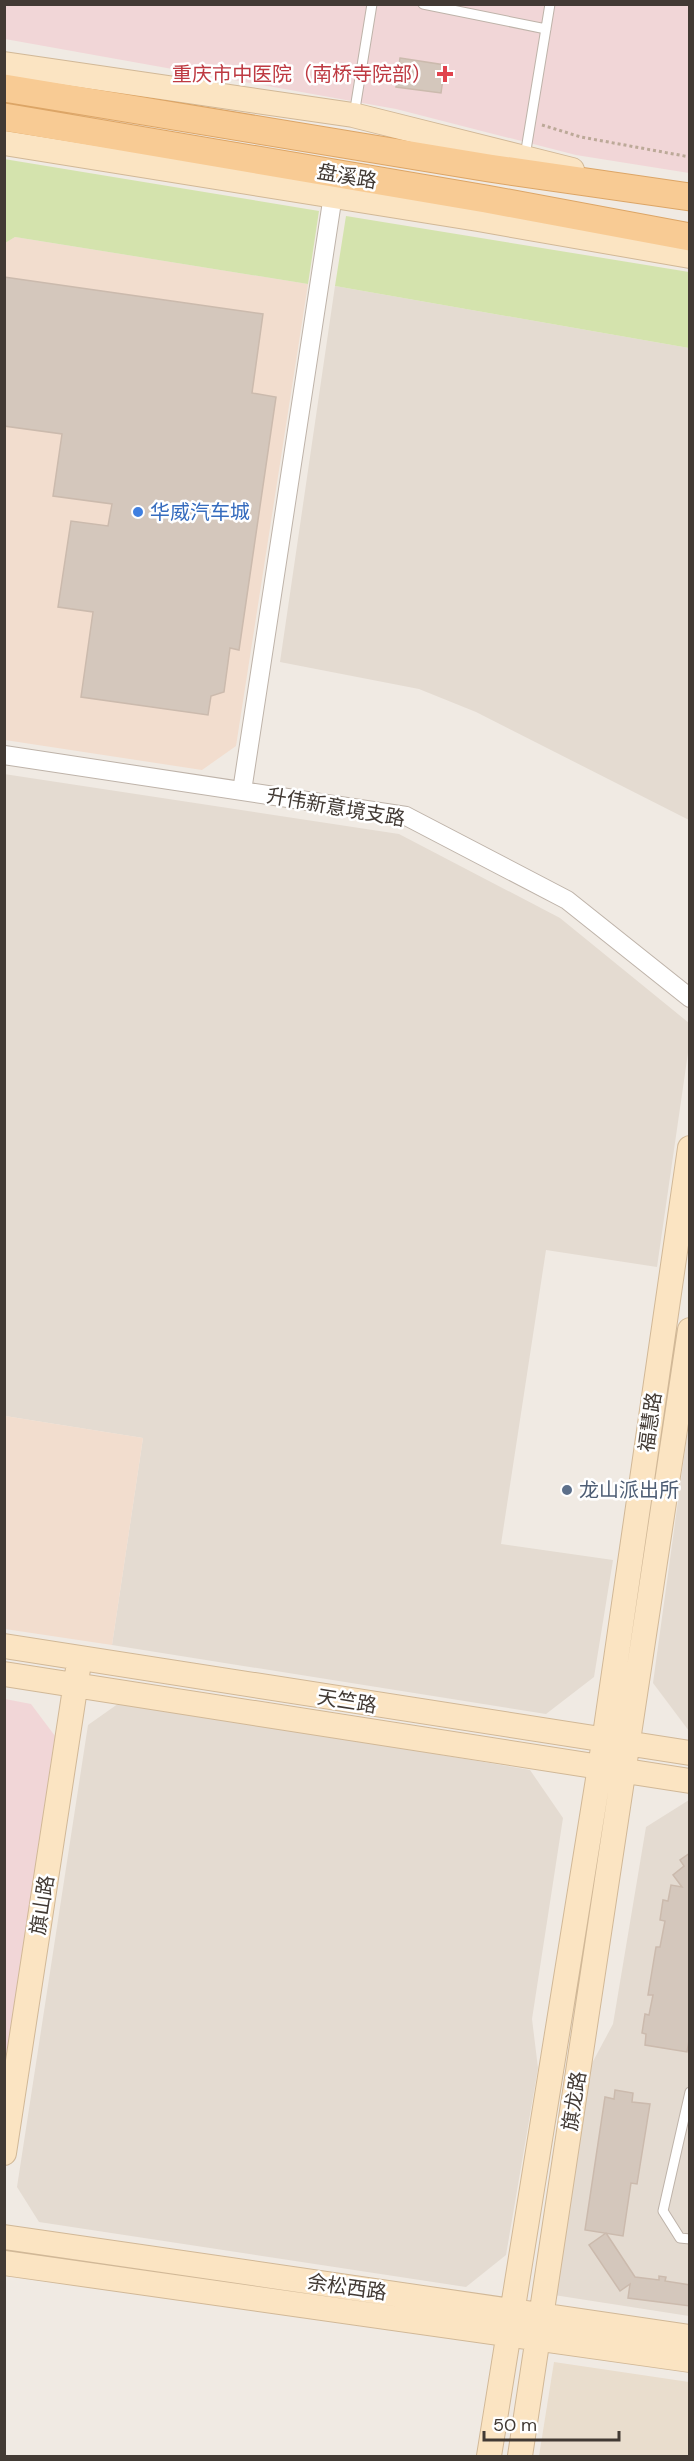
<svg xmlns="http://www.w3.org/2000/svg" width="694" height="2461" viewBox="0 0 694 2461" font-family="'DM Sans','Noto Sans SC',sans-serif">
<rect width="100%" height="100%" fill="#f0eae3"/>
<path fill="#e4dbd1" d="M335 286 689 348V820L476 712 419 689 280 662Z
M4 774 399 834 560 918 689 1023V1046L657 1267 546 1250 501 1544 613 1560 594 1677 546 1714 112 1645 143 1438 5 1416Z
M689 1421V1731L653 1683Z
M122 1701 530 1770 563 1818 532 2019 538 2068 506 2255 466 2287 39 2222 17 2187 88 1725Z
M689 1800V2316L554 2295 590 2067 613 2024 646 1827Z"/>
<path fill="#f2ddce" d="M15 237 308 284 236 746 202 770 5 740 4 243Z
M5 1416 143 1438 112 1645 5 1629Z"/>
<path fill="#e9ddcd" d="M554 2362 689 2382V2456H539Z"/>
<path fill="#f1d6d7" d="M4 5H689V173L576 155 396 109 5 39Z
M5 1699 31 1704 55 1736 5 2066Z"/>
<path fill="#d4e3ad" d="M4 159 319 211 308 284 15 237 5 243Z
M346 216 689 272V348L335 286Z"/>
<path fill="#d4c7bc" stroke="#cbbaad" stroke-width="1.5" d="M400 58 445 65 441 93 396 87Z
M4 277 263 314 252 393 276 397 239 650 230 648 224 692 211 696 208 715 81 697 93 612 58 607 71 521 108 526 112 504 53 496 62 434 4 426Z
M690 1853V2035L687 2052 645 2045 646 2034 642 2033 645 2014 649 2015 653 1995H648L656 1947H660L665 1921 660 1920 663 1900 668 1901 671 1885 682 1887 673 1875 684 1866 680 1860Z
M615 2090 633 2093 632 2102 650 2104 637 2184 631 2183 623 2236 585 2230 605 2097 614 2099Z
M606 2233 635 2277 659 2280V2276L666 2277 665 2281 690 2285V2306L628 2298 630 2284 620 2291 589 2245Z"/>
<g fill="none" stroke-linecap="round" stroke-linejoin="round">
<defs>
<path id="lane" d="M423 4 546 29
M354 115 372 4
M525 156 550 4
M690 2092 663 2211 680 2238 690 2239"/>
<path id="street" d="M4 755 406 816 567 900 690 998
M242 791 333 195"/>
<path id="secondary" d="M4 64 353 115 572 170
M4 143 478 219 690 256
M4 1646 690 1753
M4 1674 690 1781
M4 2153 78 1669
M4 2237 690 2337
M4 2263 690 2360
M489 2456 604 1742 690 1148
M520 2456 690 1330"/>
<path id="primary" d="M4 88 489 168 690 197
M4 117 486 199 690 237"/>
</defs>
<use href="#lane" stroke="#beb3a9" stroke-width="11"/>
<use href="#street" stroke="#beb3a9" stroke-width="20"/>
<use href="#secondary" stroke="#d1b897" stroke-width="26"/>
<use href="#primary" stroke="#dca566" stroke-width="29"/>
<path stroke="#bca998" stroke-width="3" stroke-dasharray="3 3" stroke-linecap="butt" d="M542 125 581 137 690 157"/>
<use href="#lane" stroke="#fff" stroke-width="9"/>
<use href="#street" stroke="#fff" stroke-width="18"/>
<use href="#secondary" stroke="#fbe4c2" stroke-width="24"/>
<use href="#primary" stroke="#f8cb94" stroke-width="27"/>
</g>
<path fill="#e0444e" stroke="#fff" stroke-width="2" d="M442 65h6v6h6v6h-6v6h-6v-6h-6v-6h6z"/>
<circle fill="#3f7fe0" stroke="#fff" stroke-width="2" cx="138" cy="512" r="6"/>
<circle fill="#5c6f8a" stroke="#fff" stroke-width="2" cx="567" cy="1490" r="6"/>
<g text-anchor="middle" stroke-width="5" stroke-linejoin="round" paint-order="stroke">
<g font-size="20" fill="#be3a42" stroke="#fff" text-anchor="end">
<text x="432" y="81">重庆市中医院（南桥寺院部）</text>
</g>
<g font-size="20" fill="#423a34" stroke="#fff">
<text transform="translate(347 176) rotate(10)" y="7">盘溪路</text>
<text transform="translate(336 807) rotate(10)" y="7">升伟新意境支路</text>
<text transform="translate(650 1422) rotate(-82)" y="7">福慧路</text>
<text transform="translate(347 1701) rotate(9)" y="7">天竺路</text>
<text transform="translate(42 1905) rotate(-81)" y="7">旗山路</text>
<text transform="translate(574 2101) rotate(-81)" y="7">旗龙路</text>
<text transform="translate(347 2287) rotate(8)" y="7">余松西路</text>
</g>
<g font-size="20" fill="#366cbe" stroke="#fff" text-anchor="start">
<text x="150" y="519">华威汽车城</text>
</g>
<g font-size="20" fill="#4e5e75" stroke="#fff" text-anchor="start">
<text x="579" y="1497">龙山派出所</text>
</g>
</g>
<rect width="694" height="2461" fill="none" stroke="#423a34" stroke-width="12"/>
<path d="M484 2431v9h135v-9" fill="none" stroke="#423a34" stroke-width="3"/>
<text x="493" y="2431" font-size="18" fill="#423a34" stroke="#ffffff" stroke-width="4.5" paint-order="stroke">50 m</text>
</svg>
